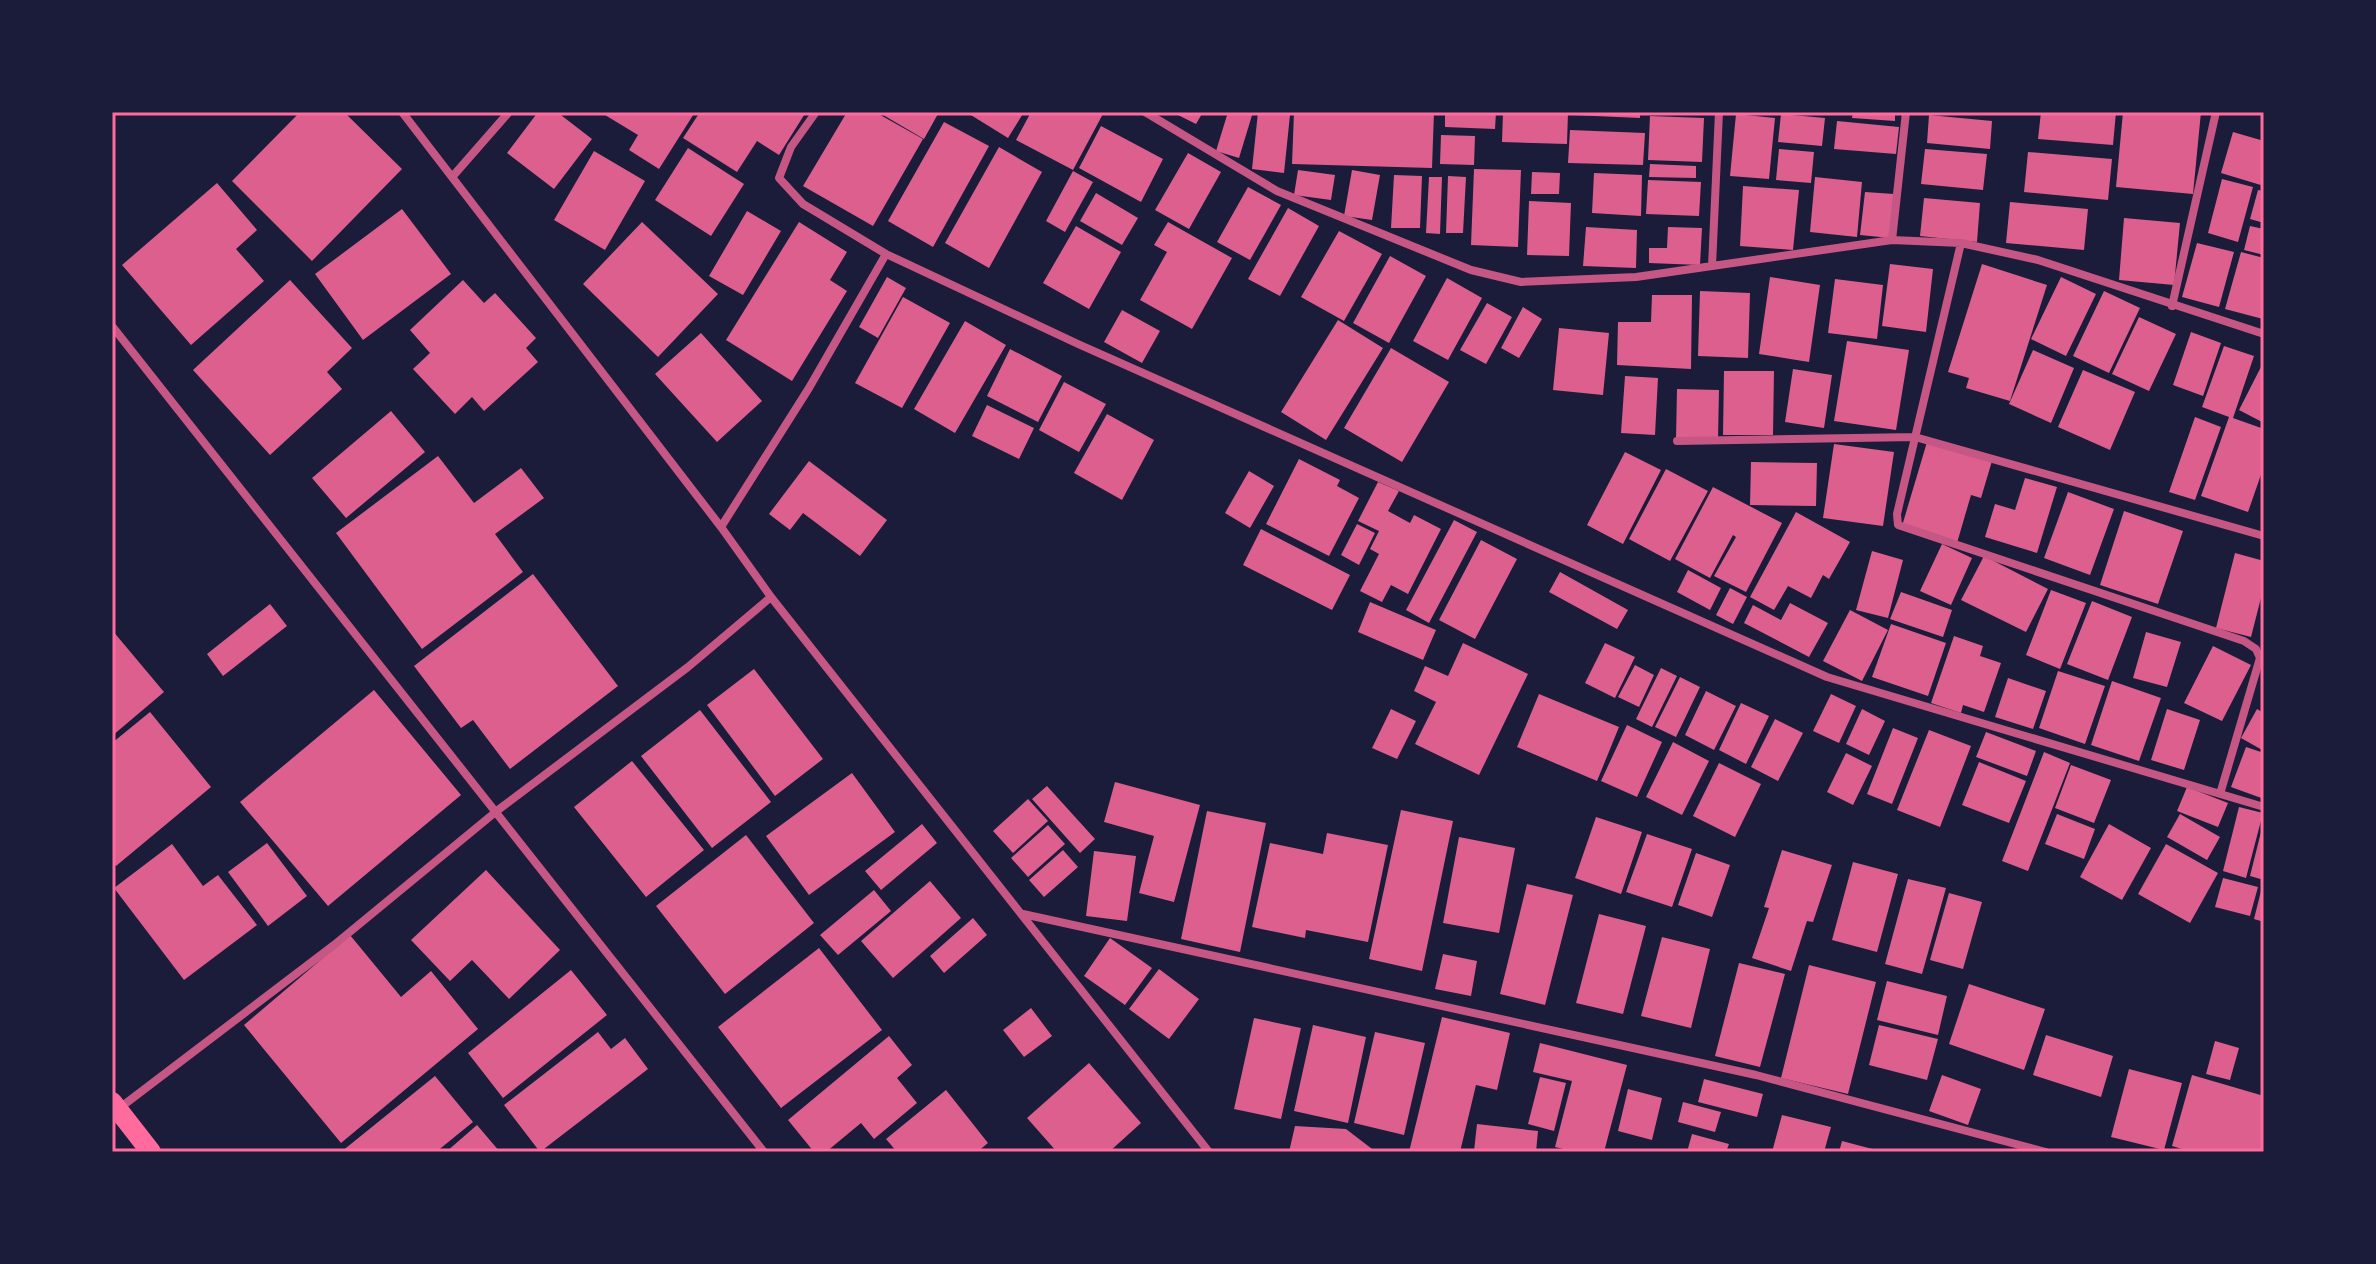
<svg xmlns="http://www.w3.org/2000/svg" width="2376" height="1264" viewBox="0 0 2376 1264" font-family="'Noto Serif',serif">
<rect width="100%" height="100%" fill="#1b1b3a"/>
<path fill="#dd5f8e" d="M300 112H344L402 169 312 261 232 181Z
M538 112H557L592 139 554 189 507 153Z
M600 112H695L659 169 629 150 638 135Z
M700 112H806L779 155 757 141 737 172 683 138Z
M847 112H875L923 139 873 226 803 186Z
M878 112H939L924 139Z
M966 112H1024L1008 138Z
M1031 112H1104L1073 170 1016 140Z
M1172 112H1203L1196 124Z
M1228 112H1253L1239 158 1216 151Z
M1258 112 1290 115 1284 173 1252 169Z
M1294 112H1434L1432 168 1292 164Z
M1445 112H1496L1495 129 1445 127Z
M1503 112H1568L1567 144 1502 142Z
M1572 112H1640V118L1572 115Z
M1853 112H1895V121L1852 118Z
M2041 112H2116L2113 145 2038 139Z
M2123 112H2201L2193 194 2116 187Z
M1736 114 1775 118 1769 179 1730 176Z
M1781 114 1825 118 1822 146 1778 142Z
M1929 115 1992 121 1990 149 1927 143Z
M1650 116 1704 118 1702 162 1648 160Z
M1837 121 1899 127 1896 154 1834 149Z
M944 122 989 146 933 247 888 221Z
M1101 126 1163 159 1141 202 1079 168Z
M1570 130 1645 133 1643 165 1568 163Z
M2233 132 2264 141V186L2221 173Z
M1441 135 1475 136 1474 165 1440 164Z
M999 147 1042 172 989 268 945 243Z
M688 148 744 184 711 236 655 200Z
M1779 149 1814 152 1811 183 1776 180Z
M1925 149 1987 154 1983 190 1921 184Z
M594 151 645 181 605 250 554 220Z
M2028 152 2112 159 2108 200 2024 192Z
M1188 153 1221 172 1189 229 1155 210Z
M1650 164 1696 166V178L1649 177Z
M1474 169 1521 170 1518 247 1471 245Z
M1298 170 1335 175 1331 200 1294 195Z
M1352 170 1380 175 1372 220 1344 216Z
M1073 171 1093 182 1065 232 1046 221Z
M1532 172 1560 173 1559 194H1531Z
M1594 173 1642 175 1641 216 1592 213Z
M1394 175 1422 176 1420 228H1391Z
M1448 176 1466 177 1463 233H1446Z
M1429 177H1442L1440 234 1426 233Z
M1815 177 1862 182 1857 237 1810 232Z
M2222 179 2253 187 2238 242 2208 233Z
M1648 180 1701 182 1699 216 1646 214Z
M217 183 257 230 236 249 264 281 191 345 122 265Z
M1743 186 1799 190 1793 250 1740 246Z
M1248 187 1281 205 1250 260 1217 242Z
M2258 190 2264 191V223L2250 219Z
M1865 192 1894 194 1890 238 1860 235Z
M1096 193 1138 218 1122 245 1080 221Z
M1924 198 1980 203 1977 242 1920 236Z
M1529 201 1571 203 1569 256 1527 255Z
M2010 202 2088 209 2084 250 2006 243Z
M1288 208 1319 226 1280 296 1248 279Z
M402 209 451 274 363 340 315 274Z
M747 211 781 231 743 295 709 276Z
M2124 218 2180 223 2174 285 2119 280Z
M642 222 718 294 658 357 583 284Z
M799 222 847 252 830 280 847 291 792 381 726 340Z
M1168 222 1232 258 1192 329 1140 300 1167 252 1154 245Z
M1076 226 1121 252 1089 309 1043 283Z
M2250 226 2264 229V255L2244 250Z
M1586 227 1637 230 1636 268 1583 266Z
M1668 227 1702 228 1700 265 1649 263V248H1667Z
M1339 231 1382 254 1344 321 1301 297Z
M2197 243 2234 252 2219 307 2182 297Z
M2241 252 2264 258 2263 319 2225 309Z
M1390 256 1426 276 1389 343 1353 323Z
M1890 264 1933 269 1926 332 1882 326Z
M1982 264 2047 285 2010 401 1966 388 1969 378 1948 372Z
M887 277 906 288 878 338 859 327Z
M1770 277 1820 285 1809 362 1759 354Z
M2061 277 2096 294 2066 356 2031 339Z
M1447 278 1482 298 1448 360 1413 341Z
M1835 279 1883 285 1877 339 1828 333Z
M290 280 352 348 327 372 342 389 270 455 193 370Z
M463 280 484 303 495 293 536 338 526 348 538 362 484 411 472 397 455 414 413 369 430 353 410 330Z
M1700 291 1750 293 1748 358 1698 356Z
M2104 291 2140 308 2109 373 2073 356Z
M1652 295H1692L1691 369 1617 365 1618 322H1651Z
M903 297 950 323 902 408 855 383Z
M1487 303 1512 317 1486 364 1460 350Z
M1523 307 1542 319 1519 358 1501 348Z
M1122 310 1160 331 1142 363 1104 342Z
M2139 317 2176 334 2149 391 2112 374Z
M1338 320 1383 348 1326 440 1281 412Z
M965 321 1006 345 955 433 914 409Z
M1559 328 1609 333 1603 395 1553 390Z
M2191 332 2221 343 2203 396 2173 385Z
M701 333 762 401 717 442 655 374Z
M1847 341 1909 350 1896 430 1834 421Z
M2224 346 2254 356 2233 418 2264 429V466L2248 512 2201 496 2229 417 2202 407Z
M1391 348 1449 382 1402 462 1344 428Z
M1010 349 1062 376 1038 422 987 396Z
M2033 350 2074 368 2051 423 2009 404Z
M2264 361V423L2239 410Z
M1793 369 1832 375 1824 428 1785 422Z
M2083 370 2135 392 2110 450 2058 427Z
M1724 371H1774L1773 435H1723Z
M1625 376 1658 378 1655 435 1621 433Z
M1064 382 1106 404 1079 452 1039 430Z
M1677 389 1719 390 1718 439H1676Z
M987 405 1034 428 1019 459 972 436Z
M391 411 425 452 346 518 312 478Z
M1107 414 1154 440 1122 500 1074 473Z
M2195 417 2221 427 2195 500 2169 492Z
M1927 442 1992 461 1981 498 1971 495 1957 543 1902 526Z
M1834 444 1894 452 1883 526 1823 518Z
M1625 452 1661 470 1623 544 1587 525Z
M438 456 474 503 521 468 544 498 495 534 523 572 422 649 336 533Z
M1299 459 1340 480 1337 486 1359 498 1329 556 1266 524Z
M809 461 887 520 860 556 803 513 790 530 769 514Z
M1751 462 1817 463 1816 506 1750 505Z
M1666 469 1708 491 1670 561 1629 539Z
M1249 471 1274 486 1250 528 1225 513Z
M2025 478 2057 487 2037 553 1985 537 1995 504 2015 510Z
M1378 482 1399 491 1388 511 1410 523 1414 515 1441 529 1408 594 1391 585 1382 602 1360 591 1379 554 1370 549 1379 531 1358 521Z
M1713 487 1782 523 1746 592 1714 576 1736 537 1733 535 1710 578 1675 559Z
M2068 492 2114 509 2090 575 2044 558Z
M2124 511 2183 531 2158 604 2100 585Z
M1796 512 1850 542 1829 579 1823 575 1811 598 1788 586 1774 610 1750 597Z
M1454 520 1477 532 1429 623 1406 610Z
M1357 524 1375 533 1359 565 1341 555Z
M1261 529 1350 575 1332 610 1243 565Z
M1481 540 1517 559 1475 639 1439 620Z
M1942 544 1972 558 1951 605 1920 591Z
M1872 551 1903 560 1888 618 1856 610Z
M2235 553 2264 561V586L2251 637 2216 628Z
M1984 556 2048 589 2026 632 1961 600Z
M1688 570 1721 588 1710 610 1677 592Z
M1560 572 1628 610 1617 629 1549 592Z
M533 574 618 686 510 769 473 720 461 728 414 666Z
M1730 588 1747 597 1733 624 1716 615Z
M2051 590 2086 603 2060 669 2026 655Z
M1901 592 1952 610 1943 637 1890 619Z
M2092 601 2132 617 2108 680 2067 664Z
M1370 602 1436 630 1423 660 1358 632Z
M1790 603 1828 623 1809 657 1744 623 1753 605 1781 620Z
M270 604 287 626 223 676 207 654Z
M1850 610 1888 630 1862 681 1823 661Z
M1891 624 1946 643 1928 696 1872 677Z
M112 630 164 692 112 736Z
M2146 632 2181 642 2167 687 2133 678Z
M1954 636 1983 646 1980 656 2001 663 1984 712 1963 705 1961 713 1931 703Z
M1463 643 1528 674 1479 775 1415 744 1436 702 1414 691 1425 666 1448 676Z
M1605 643 1635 657 1615 698 1585 683Z
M2213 646 2251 665 2222 721 2184 703Z
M1635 665 1654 675 1639 707 1618 697Z
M1661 668 1677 676 1652 727 1636 719Z
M754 669 823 759 775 796 707 705Z
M2058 671 2105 686 2085 744 2039 728Z
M1680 677 1700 687 1676 737 1655 727Z
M2008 678 2046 691 2033 729 1995 717Z
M2112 681 2161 698 2139 761 2091 745Z
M374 690 461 795 328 906 240 802Z
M1706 691 1736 706 1714 750 1685 735Z
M1539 694 1619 727 1597 781 1517 747Z
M1831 694 1856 706 1839 743 1813 731Z
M1741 703 1769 716 1746 764 1719 750Z
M1391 709 1416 721 1397 759 1372 748Z
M1862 709 1885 721 1869 755 1846 744Z
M2167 709 2200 720 2184 770 2151 760Z
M2257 709 2264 713V751L2241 738Z
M700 710 771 802 712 848 641 756Z
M150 712 211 787 116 866 112 861V743Z
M1775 719 1803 733 1778 781 1751 767Z
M1627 725 1662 742 1637 797 1601 781Z
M1893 728 1918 738 1892 804 1867 794Z
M1929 730 1971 746 1940 827 1897 810Z
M1986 732 2036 751 2027 776 1976 757Z
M1673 742 1709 761 1682 815 1646 797Z
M2246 747 2264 753V799L2231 787Z
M2044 752 2070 763 2028 871 2002 861Z
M1846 753 1872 766 1853 805 1827 792Z
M632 761 704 850 646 897 574 807Z
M1979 762 2026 781 2009 823 1962 805Z
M1719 763 1761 784 1735 837 1693 816Z
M2071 765 2111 780 2094 823 2055 808Z
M852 773 895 832 809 895 766 836Z
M1115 782 1200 805 1174 902 1139 893 1154 836 1104 822Z
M1047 786 1095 839 1080 853 1032 799Z
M2187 787 2228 803 2218 827 2177 811Z
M1028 799 1048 821 1013 853 993 831Z
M2239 807 2263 813 2246 878 2223 871Z
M1401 810 1453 821 1422 971 1369 959Z
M1207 811 1266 823 1240 952 1181 939Z
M2057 814 2095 829 2084 859 2045 844Z
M2180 814 2220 837 2207 860 2167 837Z
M1596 817 1642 832 1621 894 1575 878Z
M922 824 937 843 881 890 865 871Z
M2109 824 2151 848 2122 900 2080 877Z
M2263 824H2264V880L2250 876Z
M1048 825 1065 844 1028 877 1011 858Z
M1327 833 1388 845 1368 942 1306 930 1305 938 1252 927 1270 843 1323 854Z
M1647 834 1692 849 1672 907 1626 892Z
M746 835 814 923 725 994 656 906Z
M1459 837 1515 848 1499 933 1443 923Z
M267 843 307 896 268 926 228 872Z
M172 844 203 886 218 875 257 925 184 980 114 888Z
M2166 844 2218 873 2190 923 2138 894Z
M1063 850 1078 867 1044 897 1029 880Z
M1782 850 1832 865 1813 922 1807 921 1791 971 1752 958 1769 908 1764 907Z
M1094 851 1136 856 1127 921 1086 916Z
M1696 853 1730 865 1712 917 1678 905Z
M1853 862 1898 874 1877 952 1832 940Z
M486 870 560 950 509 999 472 960 450 981 411 940Z
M2223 878 2258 887 2250 916 2215 907Z
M1908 879 1946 888 1922 974 1885 964Z
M930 881 961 918 893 978 861 941Z
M2263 883H2264V922L2254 919Z
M1527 884 1573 895 1545 1005 1500 994Z
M874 890 891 911 838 955 820 935Z
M1949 893 1982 902 1963 969 1930 960Z
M1599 914 1646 926 1623 1014 1576 1003Z
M973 918 987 935 944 973 930 956Z
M350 935 401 997 431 971 478 1029 341 1143 244 1025Z
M1662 937 1710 949 1691 1028 1641 1016Z
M1110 938 1152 968 1125 1005 1084 976Z
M819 948 882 1030 781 1108 718 1027Z
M1443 954 1477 961 1471 996 1435 989Z
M1739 963 1785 974 1760 1067 1715 1056Z
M1809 965 1876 982 1848 1094 1781 1078Z
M1159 969 1199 999 1169 1039 1129 1009Z
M571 970 607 1015 503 1098 468 1053Z
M1887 981 1947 996 1938 1035 1877 1020Z
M1969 984 2045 1009 2024 1070 1949 1044Z
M1031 1008 1052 1036 1024 1057 1003 1030Z
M1442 1017 1510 1033 1497 1090 1476 1085 1460 1152H1409Z
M1254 1018 1301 1028 1281 1119 1234 1109Z
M1313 1025 1366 1037 1348 1123 1294 1111Z
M1879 1025 1938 1039 1927 1080 1869 1065Z
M598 1032 611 1049 625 1038 648 1069 540 1152 504 1105Z
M1375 1032 1425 1043 1404 1135 1354 1123Z
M2046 1035 2113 1056 2101 1097 2033 1075Z
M889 1036 912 1065 897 1078 917 1103 874 1139 861 1123 826 1152H814L788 1120Z
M2215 1041 2239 1048 2230 1080 2206 1074Z
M1540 1043 1627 1065 1604 1152H1576L1555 1147 1572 1081 1533 1072Z
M1089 1063 1141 1123 1109 1152H1057L1027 1118Z
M2129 1069 2182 1083 2164 1150 2111 1137Z
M1942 1075 1981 1089 1968 1125 1929 1111Z
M2192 1075 2264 1096 2261 1152H2192L2172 1146Z
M435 1076 473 1122 436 1152H341Z
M1540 1077 1566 1083 1554 1131 1528 1124Z
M1704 1079 1763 1094 1757 1117 1698 1102Z
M1628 1089 1662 1098 1652 1140 1618 1131Z
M946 1090 988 1143 977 1152H897L886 1139Z
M1683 1102 1721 1112 1715 1132 1678 1122Z
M1782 1115 1831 1127 1824 1152H1772Z
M1477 1124 1538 1131 1536 1152 1474 1151Z
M477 1125 500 1152H446Z
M1295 1126 1346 1129 1376 1152H1289Z
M1692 1134 1729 1144 1726 1152H1687Z
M1842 1141 1880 1151V1152H1839Z"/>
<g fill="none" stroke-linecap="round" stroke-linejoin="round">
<path stroke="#c65784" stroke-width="8" d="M402 112 721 527 771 597 1209 1152
M1145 112 1277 191 1471 270 1521 282 1636 277 1892 240 1961 243 2038 260 2264 334
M453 176 509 112
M1892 240 1906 112
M1961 243 1897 514 1898 525 2244 641 2256 649 2260 658 2220 794
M886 254 1078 344 1827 677 2264 807
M1712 266 1719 112
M2172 306 2216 112
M112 326C328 603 548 875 764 1152
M1677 441 1915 437 2264 536
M721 527 809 388 886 254 803 204 779 178 791 147 816 112
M1023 914 1756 1075 2046 1152
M117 1110 334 945 498 810 688 667 771 597"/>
<path stroke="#ff6b9d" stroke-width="20" d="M112 1102 151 1152"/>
</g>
<rect width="2376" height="1264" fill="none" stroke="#1b1b3a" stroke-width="228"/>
<rect x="114" y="114" width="2148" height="1036" fill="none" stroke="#ff6b9d" stroke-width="3"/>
</svg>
